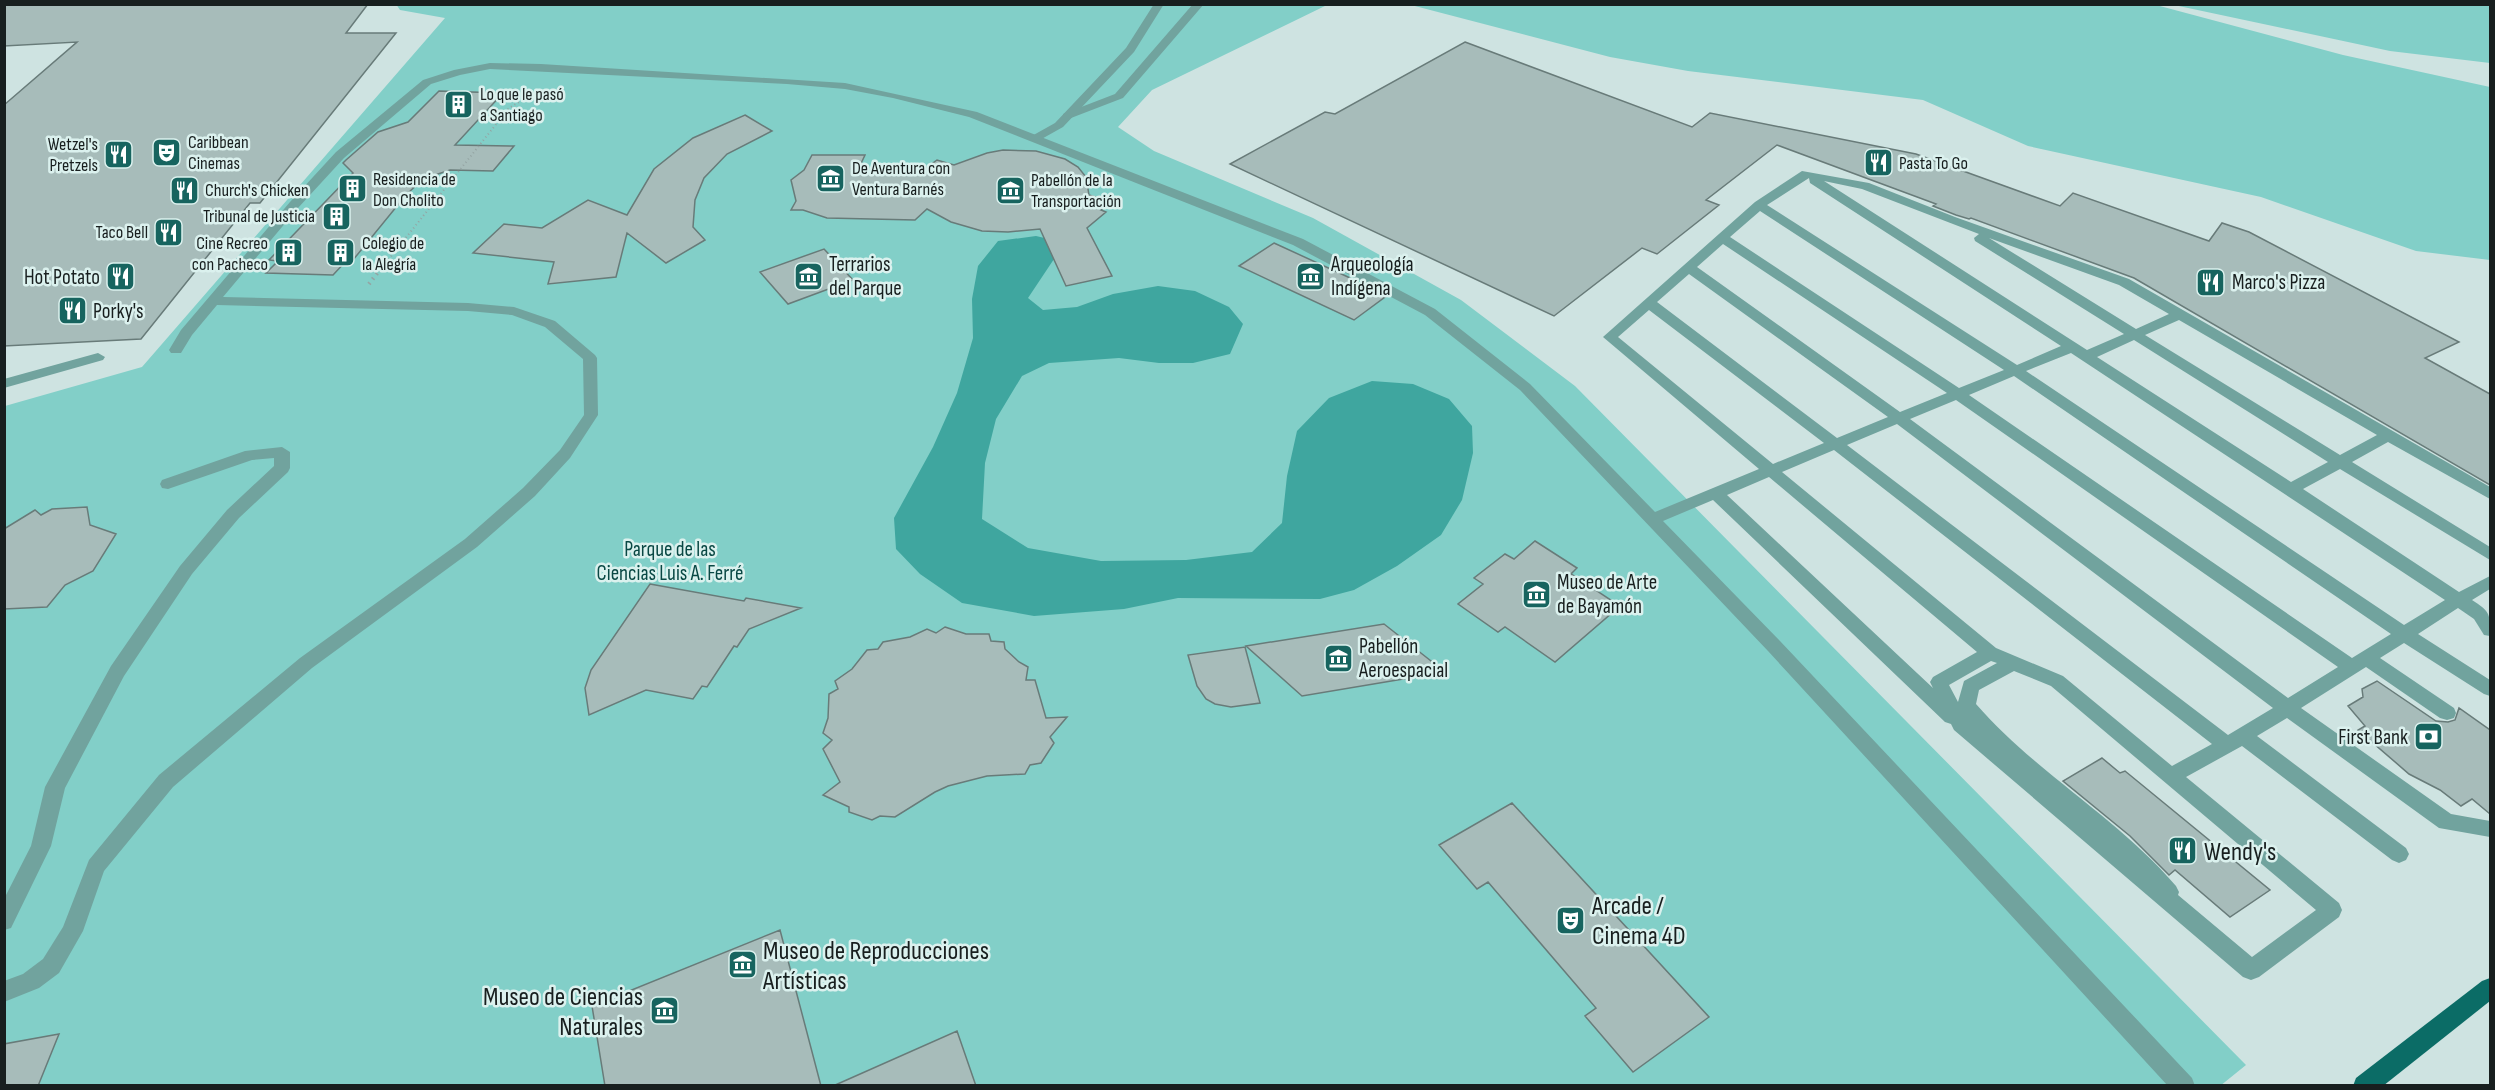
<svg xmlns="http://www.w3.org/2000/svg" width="2495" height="1090" viewBox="0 0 2495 1090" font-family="'Sofia Sans Condensed',sans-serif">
<rect width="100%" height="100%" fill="#cee3e1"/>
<path fill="#82cfc8" d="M396 4 1327 5 1152 90 1118 127 1154 151 1313 218 1461 300 1575 386 2246 1065 2220 1086H5V406L142 367 445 18 400 10Z
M1411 5H2156L2343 55 2490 87V260L2416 251 2261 197 2028 146 1923 100 1688 71 1610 57Z
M2174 5H2490V63L2390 51Z"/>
<path fill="#3fa69f" d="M1036 236 1053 240 1054 259 1028 298 1043 310 1077 307 1113 294 1158 286 1195 291 1229 307 1243 324 1230 354 1193 363H1159L1119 358 1049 363 1022 376 996 419 985 463 982 519 1028 548 1101 561 1186 560 1252 552 1282 523 1287 476 1297 431 1329 398 1372 381 1413 384 1449 399 1472 426 1473 453 1462 500 1441 535 1397 566 1354 590 1320 599 1178 598 1124 609 1034 616 962 603 920 574 896 549 894 518 933 447 957 393 973 338 972 299 978 266 998 241Z"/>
<path fill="#a7bcba" stroke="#687b79" stroke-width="1.5" d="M4 4H368L346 33H396L260 203H250L141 339 4 346V105L77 42 4 46Z
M1465 42 1692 127 1710 113 1916 154 2060 206 2073 193 2209 241 2222 223 2249 232 2459 342 2425 358 2490 394V485L2134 278 1971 218 1969 219 1956 215 1933 206 1936 204 1777 145 1706 200 1719 205 1657 254 1642 248 1554 316 1230 164 1325 112 1335 114Z
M439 91 503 93 455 145 514 146 493 171 450 170 423 179 406 195 353 260H347L333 275 266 273 278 261 269 260 353 173 343 163 346 160 378 132 408 122Z
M745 115 772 131 727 154 704 178 695 200 693 227 705 240 666 263 627 233 616 277 548 284 554 262 473 253 504 224 542 228 588 200 627 215 654 169 693 138Z
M1003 150 1036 151 1065 159 1078 167 1086 177 1089 195 1111 202 1101 210 1106 212 1087 228 1112 276 1066 286 1040 229 1008 232 982 231 951 222 927 209 915 220 827 218 803 210H791L796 201 791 180 804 170 812 155H865L857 172 916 175 937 160 954 165 987 153Z
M1274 243 1348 277 1385 297 1354 320 1239 266Z
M824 249 853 280 788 304 760 272Z
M87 507 90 525 116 534 93 571 65 585 47 607 4 609V529L35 510 41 515 52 509Z
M1535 541 1577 568 1571 574 1620 606 1555 662 1505 627 1498 632 1458 604 1483 584 1474 578 1505 554 1514 559Z
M650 584 744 601 746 598 801 608 749 629 737 647 734 646 707 687 702 686 693 699 646 690 589 715 585 688 591 670Z
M1384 624 1445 672 1302 696 1246 646Z
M945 627 966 634H989L991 641 1004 642 1005 649 1019 662 1028 667 1026 680H1035L1046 718 1067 717 1050 737 1054 743 1041 763 1030 765 1025 774 987 776 948 786 935 792 895 817 880 816 872 820 849 812V807L823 795 840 782 823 749 832 740 823 733 828 718 829 694 838 689 835 681 852 669 867 650 878 649 883 642 910 637 927 629 936 633Z
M1245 647 1260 703 1231 707 1215 704 1206 699 1197 686 1188 655Z
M2377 681 2436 721 2448 722 2455 720 2459 708 2490 730V814L2472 799 2461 806 2440 790 2409 774 2358 730 2365 726 2348 706 2363 697 2362 689Z
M2102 758 2120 773 2125 771 2270 890 2230 917 2175 870 2169 875 2130 836 2063 781Z
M1512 803 1709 1017 1633 1072 1585 1016 1596 1008 1488 882 1477 889 1439 845Z
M780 930 821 1086H605L592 1006Z
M957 1031 976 1086H833Z
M59 1034 38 1086H4V1044Z"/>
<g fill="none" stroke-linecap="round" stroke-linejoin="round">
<path stroke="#94a4a3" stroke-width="2" stroke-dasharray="1 3" stroke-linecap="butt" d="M381 269 509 108 541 89"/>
<path stroke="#94a4a3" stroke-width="4" stroke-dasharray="1.5 4.5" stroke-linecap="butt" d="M369 284 382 267"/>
<path fill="#71a39e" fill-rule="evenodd" d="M1193 4H1204L1123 98 1071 118H1063V114L1115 94Z
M490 63 541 64 845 83 977 112 1303 239 1435 309 1530 384 1655 512 1759 469 1603 337 1755 202 1802 171 1869 183 1955 217 2129 279 2490 487V499L2388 442 2352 462 2490 547V560L2340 469 2303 489 2459 592 2490 576V589L2472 600C2491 612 2490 614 2490 636L2484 635 2474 619 2458 608 2418 634 2490 680V696L2484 694 2404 643 2380 658 2454 708 2456 713 2454 718 2447 720 2440 718 2366 667 2301 708 2451 814 2490 821V837L2439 828 2287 718 2257 736 2406 848 2409 854 2406 860 2399 863 2392 860 2242 746 2186 777 2339 903 2342 910 2339 917 2259 977 2251 980 2243 977 1954 730 1951 724 1945 722 1713 500 1663 521 1780 641 2192 1078 2195 1086H2168L1768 651 1520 390 1425 315 1293 245 969 117 893 98 845 89 787 84 490 69 460 75 431 84 344 158 298 208 223 297 468 303 514 307 555 321 595 355 597 358 598 415 570 458 535 496 477 547 312 668 173 787 104 871 83 931 59 973 39 988 4 1002V981L23 974 43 959 63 927 89 860 159 775 300 658 465 539 523 488 560 450 584 415 583 359 545 327 512 315 468 311 217 305 192 335 181 353H171L169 350 181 330 290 202 336 152 423 80 454 70ZM1809 178 1810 183 2061 346 2017 365 1767 205ZM1824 181 1862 189 1979 234 1974 238 1975 241 2124 334 2087 350ZM1760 211 2004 370 1959 388 1730 237ZM1989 238 2119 285 2169 314 2136 329ZM1723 244 1947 393 1900 412 1697 267ZM1689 274 1888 417 1837 438 1657 302ZM1649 310 1824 443 1773 464 1618 337ZM2179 320 2377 435 2340 455 2145 335ZM2134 340 2328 462 2291 482 2097 357ZM2071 353 2445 600 2404 625 2026 371ZM2014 376 2391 634 2352 658 1969 395ZM1956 400 2338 667 2288 698 1910 419ZM1897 424 2273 708 2228 735 1847 445ZM1834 450 2212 744 2172 766 2063 676 1996 648 1782 472ZM1769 477 1977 652 1933 677 1930 682 1933 688 1727 495ZM1991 661 1997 663 1964 681 1958 702 1949 685ZM2014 671 2051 686 2316 910 2252 957 2178 895 2179 892 2176 886C2117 817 2036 773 1976 704L1979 690Z
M98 353 105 357 103 360 4 388V379Z
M282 447 290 452V468L288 472 239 518 192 574 124 676 65 788 51 846 11 928 4 930V899L31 846 45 787 111 666 180 566 227 510 274 466V458L252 460 168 489 162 488 160 484 162 480 245 451Z"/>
<path fill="#71a39e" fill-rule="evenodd" d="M1154 4H1164L1134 52 1063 127 1038 141H1030V137L1055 123 1126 48Z"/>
<path fill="#0b6c66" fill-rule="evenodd" d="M2490 978V1001L2383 1086H2353L2356 1078 2482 981Z"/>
</g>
<defs>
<symbol id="building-square" viewBox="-11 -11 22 22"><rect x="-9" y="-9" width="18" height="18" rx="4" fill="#17645f" stroke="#dbf1ee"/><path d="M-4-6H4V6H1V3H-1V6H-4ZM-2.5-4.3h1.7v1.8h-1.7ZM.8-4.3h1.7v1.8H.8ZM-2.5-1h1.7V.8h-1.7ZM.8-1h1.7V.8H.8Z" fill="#fff"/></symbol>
<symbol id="theatre-square" viewBox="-11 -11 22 22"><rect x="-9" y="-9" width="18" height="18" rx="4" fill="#17645f" stroke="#dbf1ee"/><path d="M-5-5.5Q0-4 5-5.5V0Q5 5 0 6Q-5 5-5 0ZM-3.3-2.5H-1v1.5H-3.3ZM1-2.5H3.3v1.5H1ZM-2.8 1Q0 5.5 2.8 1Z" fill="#fff"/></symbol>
<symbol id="restaurant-square" viewBox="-11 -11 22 22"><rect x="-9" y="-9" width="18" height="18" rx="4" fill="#17645f" stroke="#dbf1ee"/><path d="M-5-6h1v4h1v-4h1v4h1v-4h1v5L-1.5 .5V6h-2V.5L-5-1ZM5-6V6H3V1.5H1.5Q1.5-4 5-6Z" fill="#fff"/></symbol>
<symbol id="museum-square" viewBox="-11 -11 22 22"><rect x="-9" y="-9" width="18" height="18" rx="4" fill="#17645f" stroke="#dbf1ee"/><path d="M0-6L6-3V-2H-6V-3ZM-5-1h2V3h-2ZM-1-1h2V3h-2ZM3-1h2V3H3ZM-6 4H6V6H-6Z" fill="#fff"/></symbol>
<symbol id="bank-square" viewBox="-11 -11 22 22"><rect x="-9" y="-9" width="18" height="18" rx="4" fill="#17645f" stroke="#dbf1ee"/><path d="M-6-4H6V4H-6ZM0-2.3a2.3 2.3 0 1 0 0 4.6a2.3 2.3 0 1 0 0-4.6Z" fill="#fff"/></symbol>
</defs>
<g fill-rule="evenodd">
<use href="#building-square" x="442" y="88" width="33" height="33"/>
<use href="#theatre-square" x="150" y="136" width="33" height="33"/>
<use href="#restaurant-square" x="102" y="138" width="33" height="33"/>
<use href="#restaurant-square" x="1862" y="146" width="33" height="33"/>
<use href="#museum-square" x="814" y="162" width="33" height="33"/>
<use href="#building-square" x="336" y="172" width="33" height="33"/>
<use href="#restaurant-square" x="168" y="174" width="33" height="33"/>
<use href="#museum-square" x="994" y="174" width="33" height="33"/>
<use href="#building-square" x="320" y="200" width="33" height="33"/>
<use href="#restaurant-square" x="152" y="216" width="33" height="33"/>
<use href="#building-square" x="272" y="236" width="33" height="33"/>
<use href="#building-square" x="324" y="236" width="33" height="33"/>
<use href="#museum-square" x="792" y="260" width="33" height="33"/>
<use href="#museum-square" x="1294" y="260" width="33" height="33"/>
<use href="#restaurant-square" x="104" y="260" width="33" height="33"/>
<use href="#restaurant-square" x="2194" y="266" width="33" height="33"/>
<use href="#restaurant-square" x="56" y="294" width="33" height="33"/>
<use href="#museum-square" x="1520" y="578" width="33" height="33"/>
<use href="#museum-square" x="1322" y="642" width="33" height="33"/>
<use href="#bank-square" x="2412" y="720" width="33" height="33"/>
<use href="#restaurant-square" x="2166" y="834" width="33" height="33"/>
<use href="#theatre-square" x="1554" y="904" width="33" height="33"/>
<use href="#museum-square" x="726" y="948" width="33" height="33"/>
<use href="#museum-square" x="648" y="994" width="33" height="33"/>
</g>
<g text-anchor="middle" stroke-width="5" stroke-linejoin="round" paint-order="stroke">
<g font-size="18" fill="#181f1f" stroke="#dbf1ee" text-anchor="start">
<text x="480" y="100">Lo que le pasó<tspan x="480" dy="21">a Santiago</tspan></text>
<text x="188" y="148">Caribbean<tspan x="188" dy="21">Cinemas</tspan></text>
<text x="98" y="150" text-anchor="end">Wetzel's<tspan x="98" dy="21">Pretzels</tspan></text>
<text x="1899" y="169">Pasta To Go</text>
<text x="852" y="174">De Aventura con<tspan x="852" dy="21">Ventura Barnés</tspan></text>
<text x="373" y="185">Residencia de<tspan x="373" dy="21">Don Cholito</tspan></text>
<text x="1031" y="186">Pabellón de la<tspan x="1031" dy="21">Transportación</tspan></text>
<text x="205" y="196">Church's Chicken</text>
<text x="315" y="222" text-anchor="end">Tribunal de Justicia</text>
<text x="148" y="238" text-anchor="end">Taco Bell</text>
<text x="268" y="249" text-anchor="end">Cine Recreo<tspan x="268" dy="21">con Pacheco</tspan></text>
<text x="362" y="249">Colegio de<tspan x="362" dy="21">la Alegría</tspan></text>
</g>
<g font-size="21" fill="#181f1f" stroke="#dbf1ee" text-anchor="start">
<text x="829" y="271">Terrarios<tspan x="829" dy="24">del Parque</tspan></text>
<text x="1331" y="271">Arqueología<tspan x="1331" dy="24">Indígena</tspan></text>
<text x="100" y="284" text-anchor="end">Hot Potato</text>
<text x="2232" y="289">Marco's Pizza</text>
<text x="93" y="318">Porky's</text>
<text x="1557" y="589">Museo de Arte<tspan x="1557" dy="24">de Bayamón</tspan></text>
<text x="1359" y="653">Pabellón<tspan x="1359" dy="24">Aeroespacial</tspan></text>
<text x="2408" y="744" text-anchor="end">First Bank</text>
</g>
<g font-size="21" fill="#094844" stroke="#dbf1ee">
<text x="670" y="556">Parque de las<tspan x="670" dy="24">Ciencias Luis A. Ferré</tspan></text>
</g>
<g font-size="26" fill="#181f1f" stroke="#dbf1ee" text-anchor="start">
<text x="2204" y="860">Wendy's</text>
<text x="1592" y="914">Arcade /<tspan x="1592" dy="30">Cinema 4D</tspan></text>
<text x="763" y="959">Museo de Reproducciones<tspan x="763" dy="30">Artísticas</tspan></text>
<text x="643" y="1005" text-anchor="end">Museo de Ciencias<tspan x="643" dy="30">Naturales</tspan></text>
</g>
</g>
<rect width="2495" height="1090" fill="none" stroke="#181f1f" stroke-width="12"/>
</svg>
